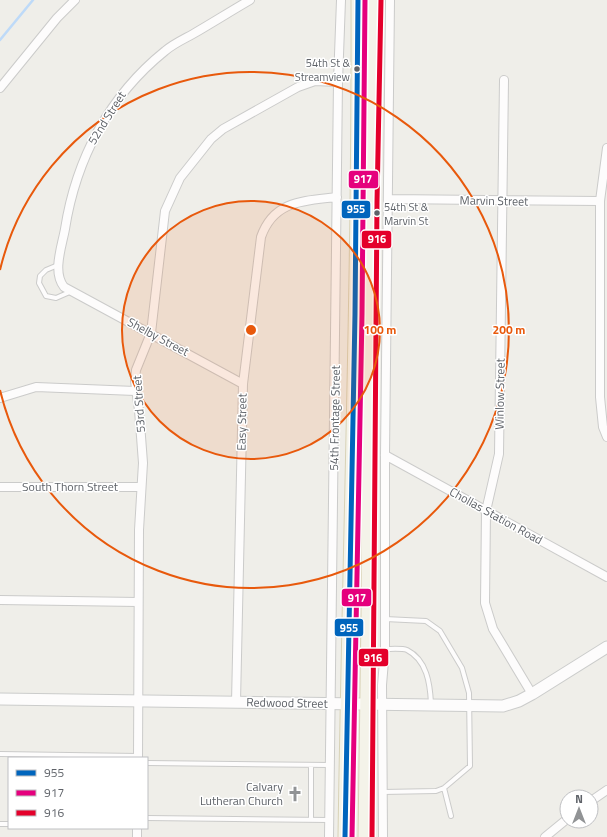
<svg xmlns="http://www.w3.org/2000/svg" width="607" height="837" viewBox="0 0 607 837" font-family="'Titillium Web',sans-serif">
<rect width="100%" height="100%" fill="#efeee9"/>
<g fill="none" stroke-linecap="round" stroke-linejoin="round">
<path stroke="#bedaf8" stroke-width="2.5" d="M0 40 33 0"/>
<defs>
<path id="lane" d="M58 265 46 270 40 276 39 283 46 296 56 298 72 291
M385 649C391 649 402 648 407 650 427 660 430 684 431 703
M0 754 138 756
M147 763 330 765
M444 788 451 816
M383 792 436 791 444 788 470 766 469 693 462 668 440 631 426 621 385 619
M147 818 329 820
M311 820V765
M0 824H9"/>
<path id="street" d="M504 80 499 454 486 511 485 603 493 629 532 694
M0 88 57 18 75 0
M607 148 600 201V397L603 427 607 437
M388 199 600 201
M243 384 64 287C52 272 62 246 65 229 76 159 109 96 165 51 173 44 184 39 193 34 212 23 231 11 250 0
M0 398 36 387 135 391
M385 455 607 577
M0 487H141
M0 600 138 602
M236 702 243 384 261 237C274 200 304 201 337 197
M138 758 139 530 143 463 139 410 135 381 136 370 151 333 165 211 180 178 211 139 223 129 298 87 315 81 338 82
M591 801 607 790
M137 837V828
M329 837 338 82 341 0
M383 837 382 685 385 649V455L390 0
M545 837 567 819"/>
<path id="secondary" d="M0 699 503 706 519 701 532 694 607 647"/>
<path id="primary" d="M345 837C349 558 359 279 358 0
M365 837 368 616 370 202 374 0"/>
</defs>
<use href="#lane" stroke="#cbcbca" stroke-width="6"/>
<use href="#street" stroke="#cbcbca" stroke-width="10"/>
<use href="#secondary" stroke="#cbcccb" stroke-width="13"/>
<use href="#primary" stroke="#d8d2b6" stroke-width="15"/>
<use href="#lane" stroke="#fdfcfc" stroke-width="4"/>
<use href="#street" stroke="#fdfcfc" stroke-width="8"/>
<use href="#secondary" stroke="#fdfcfc" stroke-width="11"/>
<use href="#primary" stroke="#f4f3e9" stroke-width="13"/>
<defs>
<path id="bus-1" d="M345 837 355 314 358 0"/>
<path id="bus-2" d="M352 837 362 314 365 0"/>
<path id="bus-3" d="M372 837 377 202 381 0"/>
</defs>
<use href="#bus-1" stroke="#fff" stroke-width="8"/>
<use href="#bus-2" stroke="#fff" stroke-width="8"/>
<use href="#bus-3" stroke="#fff" stroke-width="8"/>
<use href="#bus-1" stroke="#0065bd" stroke-width="5"/>
<use href="#bus-2" stroke="#e5007d" stroke-width="5"/>
<use href="#bus-3" stroke="#e4002b" stroke-width="5"/>
</g>
<circle cx="251" cy="330" r="129" fill="#e8590c" fill-opacity=".12"/>
<g fill="none" stroke="#e8590c" stroke-width="2">
<circle cx="251" cy="330" r="129"/>
<path d="M0 270A258 258 0 1 1 0 390"/>
</g>
<defs>
<symbol id="church-bare" viewBox="-9 -9 18 18"><path d="M-1.2-6h2.4v3.5h3.3v2.4h-3.3V6h-2.4V-.1h-3.3v-2.4h3.3Z" fill="#919395" stroke="#fff" stroke-width="2.5" paint-order="stroke"/></symbol>
</defs>
<g fill-rule="evenodd">
<use href="#church-bare" x="284" y="783" width="22" height="22"/>
</g>
<g fill="#5e6268" stroke="#fff" stroke-width="1.5">
<circle cx="357" cy="69" r="3.5"/>
<circle cx="377" cy="213" r="3.5"/>
</g>
<g text-anchor="middle" stroke-width="3" stroke-linejoin="round" paint-order="stroke">
<g font-size="11" fill="#5e6268" stroke="#fff" text-anchor="end">
<text x="350" y="67">54th St &amp;<tspan x="350" dy="14">Streamview</tspan></text>
<text x="384" y="211" text-anchor="start">54th St &amp;<tspan x="384" dy="14">Marvin St</tspan></text>
</g>
<g font-size="12" fill="#5e6268" stroke="#fff">
<text transform="translate(107 118) rotate(-58)" y="4">52nd Street</text>
<text transform="translate(494 201) rotate(1)" y="4">Marvin Street</text>
<text transform="translate(158 337) rotate(28)" y="4">Shelby Street</text>
<text transform="translate(500 394) rotate(-89)" y="4">Winlow Street</text>
<text transform="translate(139 404) rotate(-94)" y="4">53rd Street</text>
<text transform="translate(335 418) rotate(-89)" y="4">54th Frontage Street</text>
<text transform="translate(242 422) rotate(-89)" y="4">Easy Street</text>
<text x="70" y="491">South Thorn Street</text>
<text transform="translate(496 516) rotate(29)" y="4">Chollas Station Road</text>
<text transform="translate(287 703) rotate(1)" y="4">Redwood Street</text>
</g>
<g font-size="12" fill="#5e6268" stroke="#fff" text-anchor="end">
<text x="283" y="791">Calvary<tspan x="283" dy="14">Lutheran Church</tspan></text>
</g>
</g>
<circle cx="251" cy="330" r="6" fill="#e8590c" stroke="#fff" stroke-width="2"/>
<g font-size="12" text-anchor="middle" font-weight="bold" fill="#e8590c" stroke="#fff" stroke-width="3" stroke-linejoin="round" paint-order="stroke">
<text x="380" y="334">100 m</text>
<text x="509" y="334">200 m</text>
</g>
<g stroke="#fff" stroke-width="1.5">
<rect x="348" y="170" width="31" height="19" rx="4" fill="#e5007d"/>
<rect x="341" y="200" width="30" height="19" rx="4" fill="#0065bd"/>
<rect x="361" y="230" width="31" height="19" rx="4" fill="#e4002b"/>
<rect x="341" y="588" width="31" height="19" rx="4" fill="#e5007d"/>
<rect x="334" y="618" width="30" height="19" rx="4" fill="#0065bd"/>
<rect x="358" y="648" width="31" height="19" rx="4" fill="#e4002b"/>
</g>
<g font-size="11" text-anchor="middle" font-weight="bold" fill="#fff">
<text x="363" y="183">917</text>
<text x="356" y="213">955</text>
<text x="377" y="243">916</text>
<text x="357" y="602">917</text>
<text x="349" y="632">955</text>
<text x="373" y="662">916</text>
</g>
<rect x="8" y="757" width="140" height="72" fill="#ffffff" stroke="#bfc0c3"/>
<rect x="16" y="770" width="20" height="6" fill="#0065bd" stroke="#bfc0c3"/>
<text x="44" y="777" font-size="12" fill="#5e6268">955</text>
<rect x="16" y="790" width="20" height="6" fill="#e5007d" stroke="#bfc0c3"/>
<text x="44" y="797" font-size="12" fill="#5e6268">917</text>
<rect x="16" y="810" width="20" height="6" fill="#e4002b" stroke="#bfc0c3"/>
<text x="44" y="817" font-size="12" fill="#5e6268">916</text>
<g transform="translate(579 809)"><circle r="19" fill="#ffffff" stroke="#bfc0c3"/>
<path d="M0-3L7 15L0 10L-7 15Z" fill="#919395"/>
<text y="-6" font-size="11" font-weight="bold" text-anchor="middle" fill="#5e6268">N</text>
</g>
</svg>
